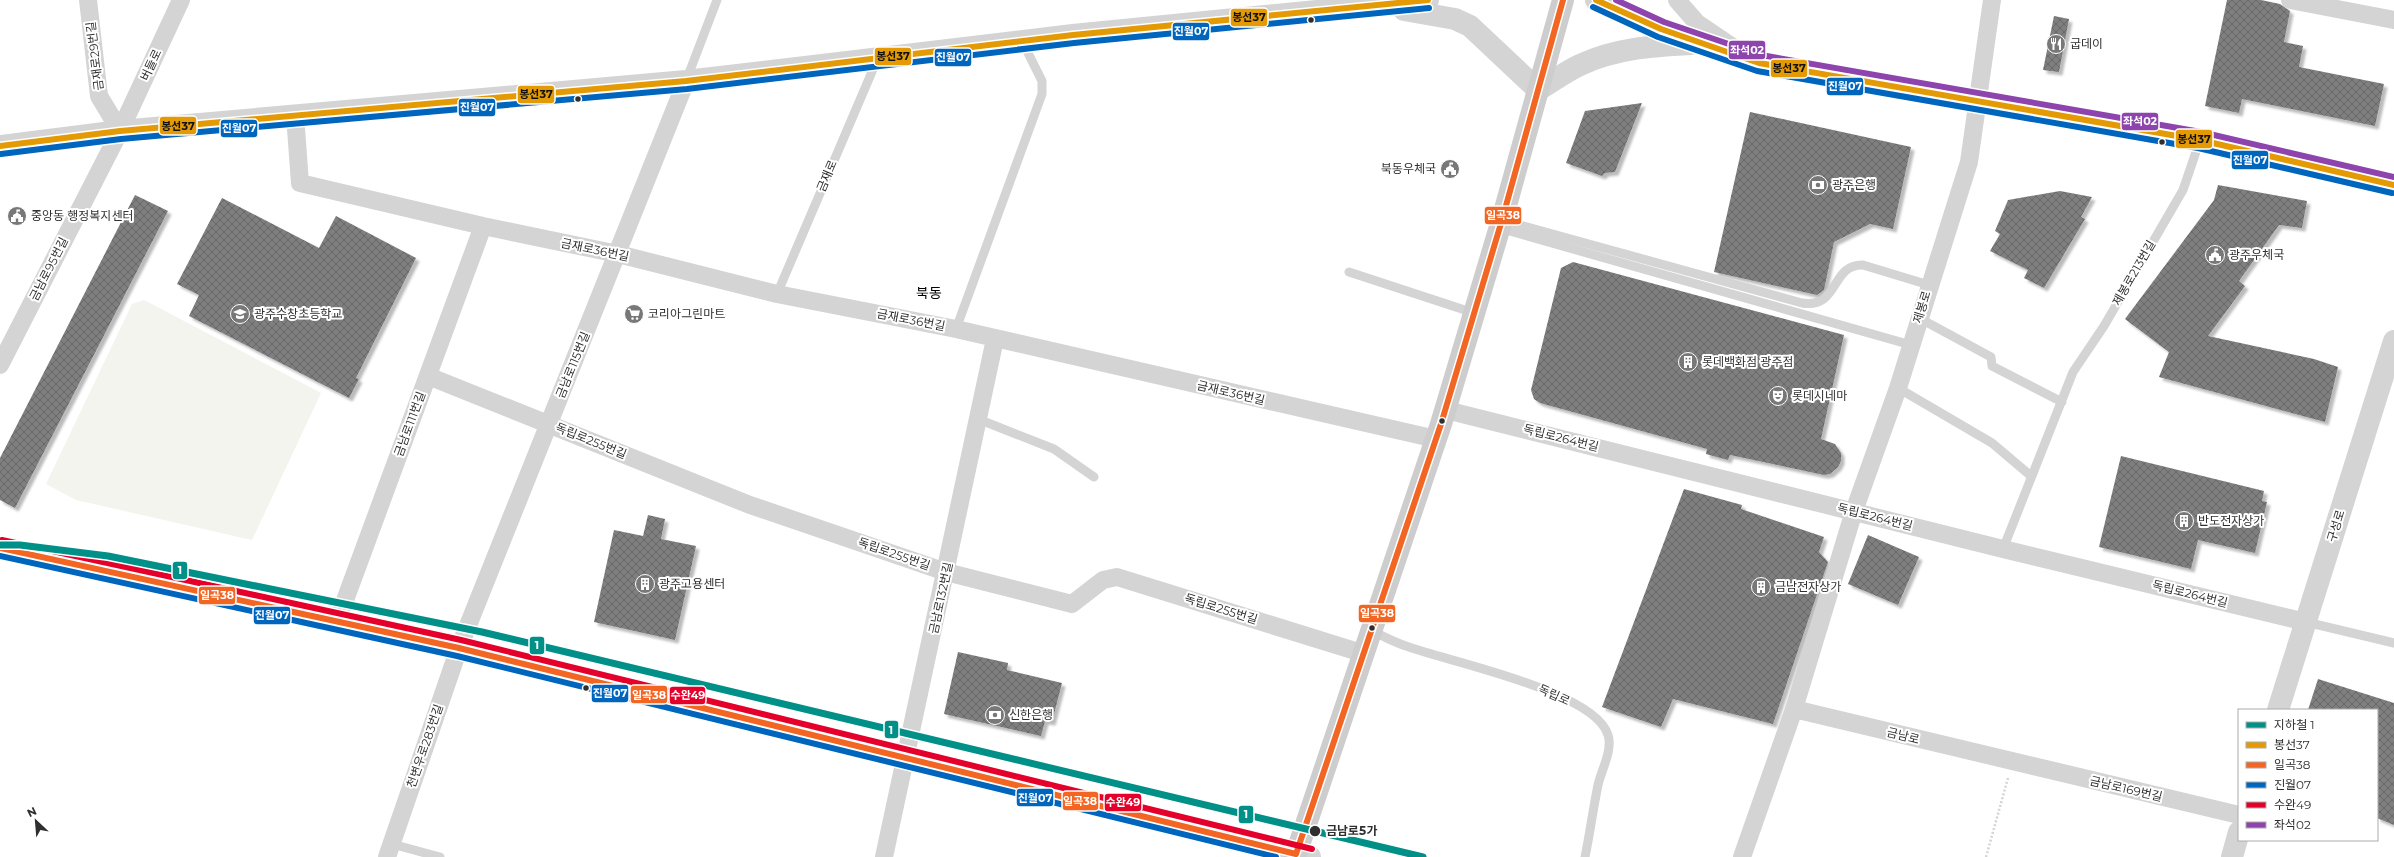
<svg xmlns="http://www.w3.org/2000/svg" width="2394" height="857" viewBox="0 0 2394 857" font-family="Montserrat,'Noto Sans KR',sans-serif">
<defs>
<pattern id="building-cross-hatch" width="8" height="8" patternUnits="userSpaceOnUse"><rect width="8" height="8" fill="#7f7f7f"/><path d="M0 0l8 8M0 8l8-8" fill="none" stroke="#686868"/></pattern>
<filter id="shadow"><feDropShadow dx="3.5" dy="3.5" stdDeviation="1" flood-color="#0004"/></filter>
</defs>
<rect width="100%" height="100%" fill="#fff"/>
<path fill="#f2f4ed" d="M144 300 321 393 252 540 76 500 46 484 132 304Z"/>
<path fill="url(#building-cross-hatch)" filter="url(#shadow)" d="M2227 0H2261L2280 4 2290 11 2284 42 2303 46 2299 67 2384 84 2375 126 2242 99 2239 113 2205 106Z
M2054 16 2069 19 2059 72 2043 70Z
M1642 103 1615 172 1605 173 1602 176 1566 163 1585 111Z
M1750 112 1911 147 1893 229 1870 224 1834 242 1824 290 1817 295 1714 272Z
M2218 185 2307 201 2302 228 2279 225 2239 281 2245 286 2208 336 2314 359 2338 367 2325 422 2159 377 2169 352 2125 319 2214 200Z
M2060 191 2092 197 2081 217 2085 219 2044 288 2024 278 2028 270 1990 251 2000 234 1995 231 2008 200Z
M135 195 168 211 15 508 0 500V458Z
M222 198 319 248 336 216 416 258 356 378 359 379 349 398 189 316 199 295 177 284Z
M1573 262 1844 335 1821 439 1835 444 1841 453V461L1838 467 1830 474 1824 475 1730 455 1728 460 1706 454 1707 449 1540 403 1534 399 1531 390 1561 268Z
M2121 456 2264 491 2262 501 2267 502 2255 553 2198 540 2191 569 2099 547Z
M1684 489 1742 505 1741 509 1824 537 1819 552 1828 562 1773 724 1673 699 1661 727 1602 707Z
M648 515 665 519 661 539 696 546 675 640 594 622 614 530 643 536Z
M1868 535 1919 557 1898 605 1848 584Z
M958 652 1008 663 1007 670 1062 683 1052 722 1045 721 1041 736 944 714Z
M2318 679 2394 703V825L2377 818V710H2308Z"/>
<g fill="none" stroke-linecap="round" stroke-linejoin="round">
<path stroke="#d4d4d4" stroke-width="2.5" stroke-dasharray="2 2" stroke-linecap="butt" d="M1986 857 2008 778"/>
<path stroke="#d4d4d4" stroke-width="9" d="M686 81 717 0
M1502 220 1802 303C1840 309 1830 264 1863 265L1929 285
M1499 228 1911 345
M1349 272 1474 313
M777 294 877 60
M1919 318 1991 357 1992 366 2062 402
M956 329 1042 94V81L1022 41
M1898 388 1992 443 2031 476
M978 419 1054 449 1094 477
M2003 549 2073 372 2104 326 2183 190 2200 140
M2306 622 2394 643
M1373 631C1384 637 1396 643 1409 647 1450 662 1595 691 1608 735 1613 750 1601 771 1598 785 1593 809 1590 833 1585 857
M392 844 440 857"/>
<path stroke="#d4d4d4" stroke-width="18" d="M88 0 99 96 120 131
M1677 0 1697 23 1734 48
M2290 0 2394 20
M295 115 300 183 483 226 618 254 777 294 956 329 1436 439
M0 365 120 131 181 0
M428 376 750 505 946 572 1072 604 1103 580 1117 577 1365 654
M1446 410 2003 549 2306 622
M337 622 483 226
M1794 709 2239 815
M387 857 459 648 686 81
M884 857 995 339
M1742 857 1794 709 1854 511 1898 388 1969 162 1992 0"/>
<path stroke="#d4d4d4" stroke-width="22" d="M1596 0 1661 29 1759 63 2200 140 2394 185
M1404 10 1455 19 1470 26 1538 90C1552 82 1565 72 1580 65 1616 48 1653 46 1691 44
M0 146 120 131 686 81 1073 35 1428 0
M0 548 459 648 1310 857
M2278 710 2394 341
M2232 857 2239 832"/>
<path stroke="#cdcdcd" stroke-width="22" d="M1295 857 1441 424 1502 220 1563 0"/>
<defs>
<path id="bus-1" d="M1596 0 1661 29 1759 63 2200 140 2394 185
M0 146 120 131 686 81 1073 35 1428 0"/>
<path id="bus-2" d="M0 548 459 648 1296 854
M1296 854 1441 424 1502 220 1563 0"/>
<path id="bus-3" d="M1593 7 1658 37 1757 71 2198 148 2392 193
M1 154 121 139 687 89 1074 43 1429 8
M0 556 457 656 1276 857"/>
<path id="bus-4" d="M2 540 461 640 1312 849"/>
<path id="bus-5" d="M1616 0 1664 22 1761 55 2201 132 2394 177"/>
</defs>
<use href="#bus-1" stroke="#fff" stroke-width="9"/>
<use href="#bus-2" stroke="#fff" stroke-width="9"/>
<use href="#bus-3" stroke="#fff" stroke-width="9"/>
<use href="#bus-4" stroke="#fff" stroke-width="9"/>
<use href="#bus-5" stroke="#fff" stroke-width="9"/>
<use href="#bus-1" stroke="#e39a05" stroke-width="6"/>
<use href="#bus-2" stroke="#f26522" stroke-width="6"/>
<use href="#bus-3" stroke="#0065bd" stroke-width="6"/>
<use href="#bus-4" stroke="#e4002b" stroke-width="6"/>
<use href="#bus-5" stroke="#8e44ad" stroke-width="6"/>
<defs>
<path id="metro-1" d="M0 545H20L108 556 482 632 1423 857"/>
</defs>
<use href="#metro-1" stroke="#fff" stroke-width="10"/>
<use href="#metro-1" stroke="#009088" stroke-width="7"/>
</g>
<defs>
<symbol id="restaurant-disc" viewBox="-11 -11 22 22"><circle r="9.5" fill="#787878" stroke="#fff"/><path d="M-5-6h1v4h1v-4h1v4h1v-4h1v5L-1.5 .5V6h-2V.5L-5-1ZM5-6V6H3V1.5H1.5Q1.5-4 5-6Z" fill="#fff"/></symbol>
<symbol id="civic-disc" viewBox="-11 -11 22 22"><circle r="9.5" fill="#787878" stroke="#fff"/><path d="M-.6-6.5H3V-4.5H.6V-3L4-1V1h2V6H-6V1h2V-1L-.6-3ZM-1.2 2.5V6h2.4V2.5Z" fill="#fff"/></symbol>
<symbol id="bank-disc" viewBox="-11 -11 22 22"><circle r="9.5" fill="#787878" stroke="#fff"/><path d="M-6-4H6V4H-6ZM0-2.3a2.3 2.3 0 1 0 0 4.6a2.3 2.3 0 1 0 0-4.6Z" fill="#fff"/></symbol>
<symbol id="school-disc" viewBox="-11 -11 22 22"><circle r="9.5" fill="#787878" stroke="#fff"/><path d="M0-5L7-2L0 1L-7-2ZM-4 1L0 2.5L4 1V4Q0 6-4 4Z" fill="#fff"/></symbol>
<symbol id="supermarket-disc" viewBox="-11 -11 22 22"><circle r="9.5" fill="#787878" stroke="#fff"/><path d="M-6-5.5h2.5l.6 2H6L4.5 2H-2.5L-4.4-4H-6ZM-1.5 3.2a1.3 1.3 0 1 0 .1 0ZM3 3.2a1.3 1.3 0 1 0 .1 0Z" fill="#fff"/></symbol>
<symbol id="building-disc" viewBox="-11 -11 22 22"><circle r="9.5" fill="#787878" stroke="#fff"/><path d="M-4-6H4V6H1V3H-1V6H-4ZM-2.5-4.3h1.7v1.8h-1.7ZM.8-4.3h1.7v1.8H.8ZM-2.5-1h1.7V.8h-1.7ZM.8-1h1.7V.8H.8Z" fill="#fff"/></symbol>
<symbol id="theatre-disc" viewBox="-11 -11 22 22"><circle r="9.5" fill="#787878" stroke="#fff"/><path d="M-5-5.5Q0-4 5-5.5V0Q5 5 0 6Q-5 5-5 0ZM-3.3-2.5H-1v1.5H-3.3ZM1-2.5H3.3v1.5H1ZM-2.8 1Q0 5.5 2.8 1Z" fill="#fff"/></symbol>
</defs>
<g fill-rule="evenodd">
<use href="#restaurant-disc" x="2045" y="33" width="22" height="22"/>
<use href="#civic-disc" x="1439" y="158" width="22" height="22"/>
<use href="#bank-disc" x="1807" y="174" width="22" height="22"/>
<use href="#civic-disc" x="6" y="205" width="22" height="22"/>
<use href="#civic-disc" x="2204" y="244" width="22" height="22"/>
<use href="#school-disc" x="229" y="303" width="22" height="22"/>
<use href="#supermarket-disc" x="623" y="303" width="22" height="22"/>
<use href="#building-disc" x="1677" y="351" width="22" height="22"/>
<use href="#theatre-disc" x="1767" y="385" width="22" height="22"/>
<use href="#building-disc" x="2173" y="510" width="22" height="22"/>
<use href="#building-disc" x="634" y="573" width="22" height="22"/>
<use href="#building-disc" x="1750" y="576" width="22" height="22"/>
<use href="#bank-disc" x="984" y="704" width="22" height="22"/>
</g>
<g fill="#2f2f2f" stroke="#fff" stroke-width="1.5">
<circle cx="1311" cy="20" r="3.5"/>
<circle cx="578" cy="99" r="3.5"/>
<circle cx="2162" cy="142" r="3.5"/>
<circle cx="1442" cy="421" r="3.5"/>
<circle cx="1372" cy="628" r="3.5"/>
<circle cx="586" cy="688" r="3.5"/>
<circle cx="1315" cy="831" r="6"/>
</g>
<g text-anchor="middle" stroke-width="4" stroke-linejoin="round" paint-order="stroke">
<g font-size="12" fill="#2f2f2f" stroke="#fff" text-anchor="start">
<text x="2070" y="48">굽데이</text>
<text x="1436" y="173" text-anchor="end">북동우체국</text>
<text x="1832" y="189">광주은행</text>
<text x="31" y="220">중앙동 행정복지센터</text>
<text x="2229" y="259">광주우체국</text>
<text x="254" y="318">광주수창초등학교</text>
<text x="648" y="318">코리아그린마트</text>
<text x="1702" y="366">롯데백화점 광주점</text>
<text x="1792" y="400">롯데시네마</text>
<text x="2198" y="525">반도전자상가</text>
<text x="659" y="588">광주고용센터</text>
<text x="1775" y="591">금남전자상가</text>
<text x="1009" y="719">신한은행</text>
</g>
<g font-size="12" fill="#2f2f2f" stroke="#fff">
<text transform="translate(95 56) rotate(-97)" y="4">금재로29번길</text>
<text transform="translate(151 65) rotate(-65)" y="4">버들로</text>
<text transform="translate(827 176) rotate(-67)" y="4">금재로</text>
<text transform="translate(595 250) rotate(12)" y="4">금재로36번길</text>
<text transform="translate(49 269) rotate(-63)" y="4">금남로95번길</text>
<text transform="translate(2134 273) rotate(-60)" y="4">제봉로213번길</text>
<text transform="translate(1922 307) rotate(-73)" y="4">제봉로</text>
<text transform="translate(911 320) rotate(11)" y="4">금재로36번길</text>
<text transform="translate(573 365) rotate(-68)" y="4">금남로115번길</text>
<text transform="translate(1231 393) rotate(13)" y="4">금재로36번길</text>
<text transform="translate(410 424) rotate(-70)" y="4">금남로111번길</text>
<text transform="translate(1561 438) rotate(14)" y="4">독립로264번길</text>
<text transform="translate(591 441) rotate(22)" y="4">독립로255번길</text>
<text transform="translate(1875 517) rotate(14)" y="4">독립로264번길</text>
<text transform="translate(2336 526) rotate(-73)" y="4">구성로</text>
<text transform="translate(894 554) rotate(19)" y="4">독립로255번길</text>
<text transform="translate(2190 594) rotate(14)" y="4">독립로264번길</text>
<text transform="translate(941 598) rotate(-78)" y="4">금남로132번길</text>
<text transform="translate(1221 609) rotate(17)" y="4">독립로255번길</text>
<text transform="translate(1554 695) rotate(24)" y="4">독립로</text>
<text transform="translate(1903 736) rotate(14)" y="4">금남로</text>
<text transform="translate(425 746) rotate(-71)" y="4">천변우로283번길</text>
<text transform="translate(2126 789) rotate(13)" y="4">금남로169번길</text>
</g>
<g font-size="12" font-weight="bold" fill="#2f2f2f" stroke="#fff" text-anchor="start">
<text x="1326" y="835">금남로5가</text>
</g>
<g font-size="14" fill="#000" stroke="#fff">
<text x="929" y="298">북동</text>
</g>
</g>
<g stroke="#fff" stroke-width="1.5">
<rect x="1230" y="8" width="38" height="19" rx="4" fill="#e39a05"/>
<rect x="1172" y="22" width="38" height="19" rx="4" fill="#0065bd"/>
<rect x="1728" y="40" width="38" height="20" rx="4" fill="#8e44ad"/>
<rect x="874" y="47" width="38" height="19" rx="4" fill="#e39a05"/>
<rect x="934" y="48" width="38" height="19" rx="4" fill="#0065bd"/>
<rect x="1770" y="59" width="38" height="19" rx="4" fill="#e39a05"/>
<rect x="1826" y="77" width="38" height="19" rx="4" fill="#0065bd"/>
<rect x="517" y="85" width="38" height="19" rx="4" fill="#e39a05"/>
<rect x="458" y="98" width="38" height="19" rx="4" fill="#0065bd"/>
<rect x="2121" y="112" width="38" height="19" rx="4" fill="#8e44ad"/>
<rect x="159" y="116" width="38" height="19" rx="4" fill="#e39a05"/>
<rect x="220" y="119" width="38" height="19" rx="4" fill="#0065bd"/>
<rect x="2175" y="129" width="38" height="20" rx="4" fill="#e39a05"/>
<rect x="2231" y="150" width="38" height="20" rx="4" fill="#0065bd"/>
<rect x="1484" y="206" width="38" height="19" rx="4" fill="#f26522"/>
<rect x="172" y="561" width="16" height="19" rx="4" fill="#009088"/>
<rect x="198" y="586" width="38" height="19" rx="4" fill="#f26522"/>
<rect x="1358" y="604" width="38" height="19" rx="4" fill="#f26522"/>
<rect x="253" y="606" width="38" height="19" rx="4" fill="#0065bd"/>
<rect x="529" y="636" width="16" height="19" rx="4" fill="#009088"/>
<rect x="591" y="684" width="38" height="19" rx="4" fill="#0065bd"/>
<rect x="630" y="685" width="38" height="19" rx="4" fill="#f26522"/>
<rect x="669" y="686" width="37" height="19" rx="4" fill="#e4002b"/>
<rect x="884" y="720" width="15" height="19" rx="4" fill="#009088"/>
<rect x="1016" y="788" width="38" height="19" rx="4" fill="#0065bd"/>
<rect x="1062" y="791" width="37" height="20" rx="4" fill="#f26522"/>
<rect x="1104" y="793" width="38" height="19" rx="4" fill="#e4002b"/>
<rect x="1238" y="805" width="16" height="19" rx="4" fill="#009088"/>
</g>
<g font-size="11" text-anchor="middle" font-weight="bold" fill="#fff">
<text x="1191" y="35">진월07</text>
<text x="1747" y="54">좌석02</text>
<text x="953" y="61">진월07</text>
<text x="1845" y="90">진월07</text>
<text x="477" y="111">진월07</text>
<text x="2140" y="125">좌석02</text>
<text x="239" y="132">진월07</text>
<text x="2250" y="164">진월07</text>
<text x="1503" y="219">일곡38</text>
<text x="180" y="574">1</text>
<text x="217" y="599">일곡38</text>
<text x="1377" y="617">일곡38</text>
<text x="272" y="619">진월07</text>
<text x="537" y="649">1</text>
<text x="610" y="697">진월07</text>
<text x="649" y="699">일곡38</text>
<text x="688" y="699">수완49</text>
<text x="891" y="734">1</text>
<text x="1035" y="802">진월07</text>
<text x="1080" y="805">일곡38</text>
<text x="1123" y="806">수완49</text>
<text x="1246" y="818">1</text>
</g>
<g font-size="11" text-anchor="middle" font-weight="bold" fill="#111">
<text x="1249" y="21">봉선37</text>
<text x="893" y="60">봉선37</text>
<text x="1789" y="72">봉선37</text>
<text x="536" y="98">봉선37</text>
<text x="178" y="130">봉선37</text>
<text x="2194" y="143">봉선37</text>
</g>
<rect x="2238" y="709" width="140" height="132" fill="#ffffff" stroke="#acacac"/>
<rect x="2246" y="722" width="20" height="6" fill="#009088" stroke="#acacac"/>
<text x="2274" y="729" font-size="12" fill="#2f2f2f">지하철 1</text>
<rect x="2246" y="742" width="20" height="6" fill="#e39a05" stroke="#acacac"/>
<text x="2274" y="749" font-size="12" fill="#2f2f2f">봉선37</text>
<rect x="2246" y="762" width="20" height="6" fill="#f26522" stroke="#acacac"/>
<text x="2274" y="769" font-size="12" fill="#2f2f2f">일곡38</text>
<rect x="2246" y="782" width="20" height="6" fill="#0065bd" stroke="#acacac"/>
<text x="2274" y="789" font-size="12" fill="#2f2f2f">진월07</text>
<rect x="2246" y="802" width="20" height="6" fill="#e4002b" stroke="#acacac"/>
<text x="2274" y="809" font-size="12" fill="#2f2f2f">수완49</text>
<rect x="2246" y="822" width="20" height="6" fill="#8e44ad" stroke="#acacac"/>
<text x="2274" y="829" font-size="12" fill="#2f2f2f">좌석02</text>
<g transform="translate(36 821) rotate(334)" stroke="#ffffff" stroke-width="3" paint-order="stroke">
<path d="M0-3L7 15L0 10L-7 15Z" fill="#2f2f2f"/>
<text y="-6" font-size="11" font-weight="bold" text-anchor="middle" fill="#2f2f2f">N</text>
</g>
</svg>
